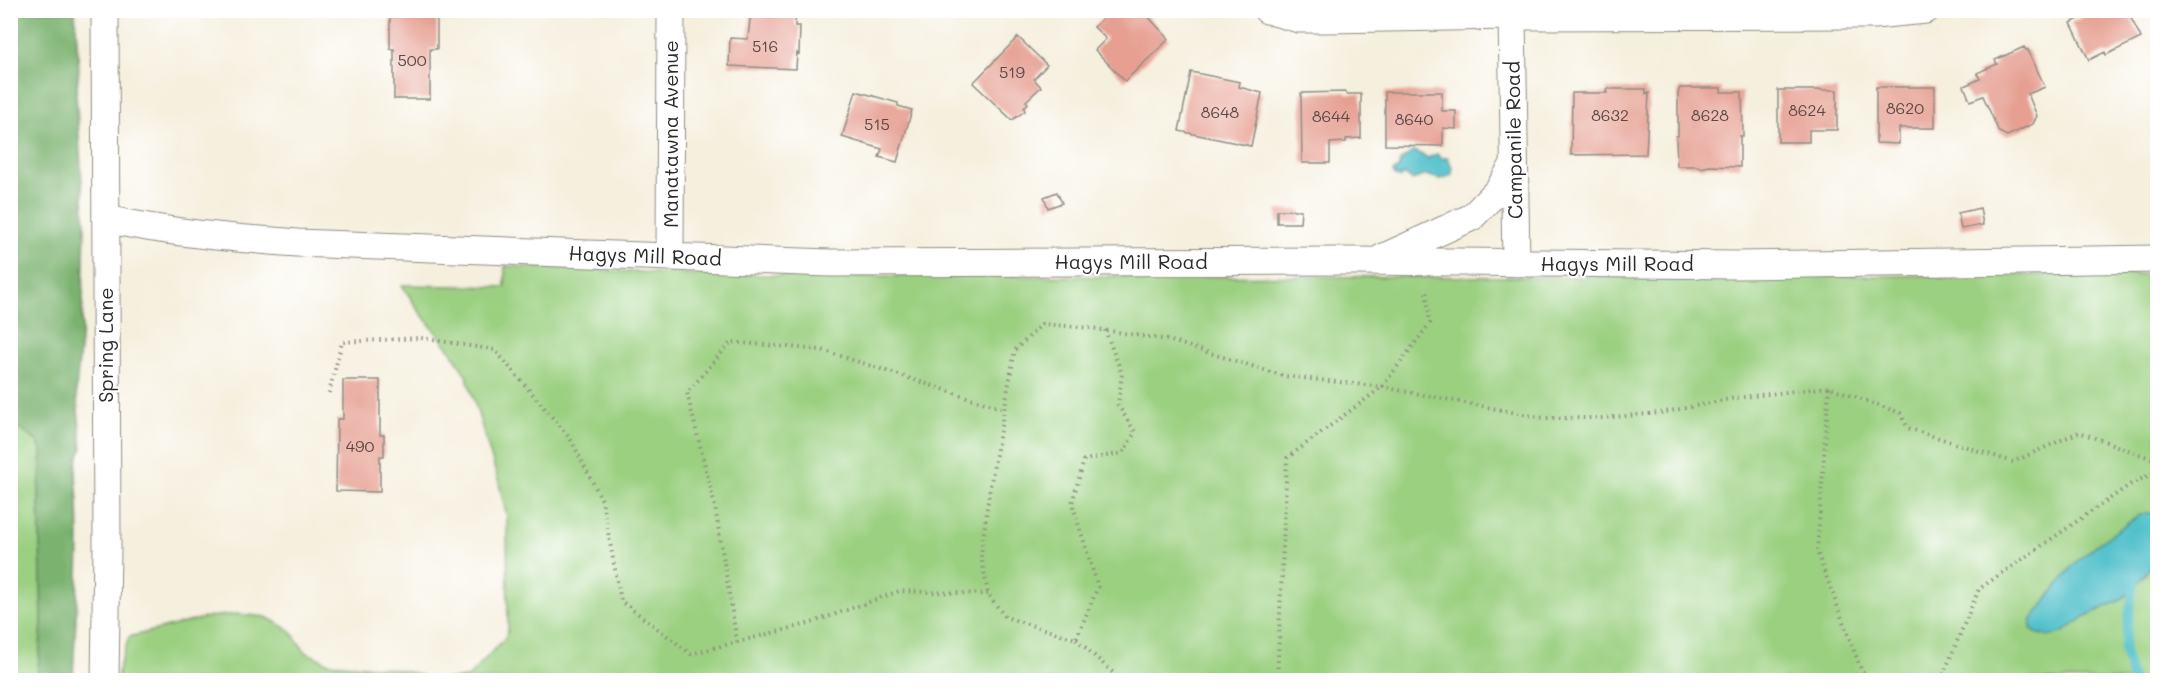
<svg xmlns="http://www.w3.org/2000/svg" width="2168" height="691" viewBox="0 0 2168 691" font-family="Mali,sans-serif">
<rect width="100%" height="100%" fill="#fff"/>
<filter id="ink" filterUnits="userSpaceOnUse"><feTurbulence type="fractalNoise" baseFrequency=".0167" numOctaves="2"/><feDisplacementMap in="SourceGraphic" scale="12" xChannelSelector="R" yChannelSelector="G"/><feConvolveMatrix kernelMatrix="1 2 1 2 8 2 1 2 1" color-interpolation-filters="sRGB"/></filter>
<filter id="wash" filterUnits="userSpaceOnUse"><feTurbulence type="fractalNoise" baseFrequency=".008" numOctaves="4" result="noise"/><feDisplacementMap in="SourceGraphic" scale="24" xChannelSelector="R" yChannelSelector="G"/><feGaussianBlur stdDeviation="1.35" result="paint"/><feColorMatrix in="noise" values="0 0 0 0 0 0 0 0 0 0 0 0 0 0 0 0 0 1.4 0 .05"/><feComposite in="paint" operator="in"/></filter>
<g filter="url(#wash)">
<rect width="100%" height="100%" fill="#f5efdd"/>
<path fill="#9bd081" stroke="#637e56" stroke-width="1.5" d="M505 266 658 273 802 276 1689 277 2157 274V680H118V671L129 637 208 617 238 614 266 617 290 630 305 652 329 663 386 668 415 673 432 680 467 678 504 639 508 631 507 517 499 483 467 377 452 352 419 311 402 285 505 287Z
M10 428 20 429 38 442 42 453 39 491 42 624 37 680H11Z"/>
<path fill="#7cb26f" stroke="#546e4d" stroke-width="1.5" d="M10 11H75L79 70 76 94 85 225 82 329 76 389 82 450C72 463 78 489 78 504 81 563 75 622 73 680H37L42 624 39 491 42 453 38 442 20 429 11 428Z"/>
<path fill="#53c1cb" stroke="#3f767b" stroke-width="1.5" d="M1414 151 1428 158 1437 154 1442 158H1448L1452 168V175L1440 179 1426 175 1412 180 1404 174 1400 178 1395 176 1393 172 1399 167 1400 161Z
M2147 513 2157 514V558L2139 582 2121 600 2086 616 2062 633 2049 636 2036 633 2031 628V621L2073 565 2096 545 2140 515Z"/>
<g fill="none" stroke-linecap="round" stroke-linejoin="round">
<path stroke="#53c1cb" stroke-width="9" d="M2133 680 2124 650 2134 578"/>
</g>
<g id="blocks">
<path fill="#e69f91" d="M390 10H446V13H437V49H430V99H394V49H390Z
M751 10H796L795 26H800L799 54 797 53 796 69 729 66 730 38 748 39Z
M1111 10H1142L1169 39 1125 81 1095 50 1106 39 1094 27Z
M2095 10 2100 12 2104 10H2127L2141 38 2106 55 2105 52 2089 60 2071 23Z
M1018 37 1047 65 1034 79 1041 87 1026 101 1028 103 1024 108 1025 111 1012 120 973 83Z
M2024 47 2026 50H2028L2045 87 2028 94 2037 116 2033 124 2007 136 1999 132 1983 96 1970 101 1964 86 1980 79 1977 73 1997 64 1995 60Z
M1191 72 1240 82 1239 87 1262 93 1251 146 1179 131Z
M1876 87H1935V128H1899V144L1876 143Z
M1680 88H1721V92H1742L1743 136H1740V167L1709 166 1701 168 1697 166H1677L1676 136H1678V93Z
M1606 89H1646V94L1649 93 1646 154 1571 155 1572 93H1607Z
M1778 90H1837V130H1809V142H1778Z
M856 91 898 103V106L912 110 897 162 879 157 882 149 842 137Z
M1346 92V94H1361V138L1346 139V142L1330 143V163H1302L1301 93Z
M1385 92H1442V111H1456V129L1443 128V146L1385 145Z
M1057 192 1062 203 1048 208 1044 197Z
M1980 208 1983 225 1961 229 1958 213Z
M1277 210H1301L1300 223H1277Z
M343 380H380V435H384V456H380V492L336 491 337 419H343Z"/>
</g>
</g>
<g filter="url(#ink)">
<use href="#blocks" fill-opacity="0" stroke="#908d84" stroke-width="1.5"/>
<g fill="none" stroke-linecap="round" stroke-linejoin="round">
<defs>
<path id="street" d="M105 10 107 548 105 680
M1267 10 1299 19H1326L1512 16 1874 15 1926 10
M1512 16 1516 263
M106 219C169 233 232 238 297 243L830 263 1354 261 1737 265 2158 259
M670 257 671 10
M1382 258 1472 217 1499 189 1514 164"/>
</defs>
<use href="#street" stroke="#908d84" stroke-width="29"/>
<path stroke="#908d84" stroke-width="4" stroke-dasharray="1.5 4.5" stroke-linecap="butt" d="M1105 330 1122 374 1118 405 1135 432 1123 453 1084 460 1072 503 1098 587 1076 639 1005 617 988 594 981 555 989 493 1015 350 1042 324 1091 328 1168 340 1284 376 1382 387 1544 418H1602L1660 413 1735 398 1829 387 1900 413 1908 428 2013 462 2079 432 2158 461
M1829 387 1817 552 1862 672 1871 680
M329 393 342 342 421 338 495 350 570 438 602 500 621 601 691 654 811 623 899 591 988 594
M1076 639 1121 680
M737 642 715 507 687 393 731 342 822 350 1004 409
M1277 680 1287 458 1382 387 1430 323 1426 290
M1941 680 1979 589 2131 484 2158 471"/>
<use href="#street" stroke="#fff" stroke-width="27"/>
</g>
</g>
<g text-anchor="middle" stroke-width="4.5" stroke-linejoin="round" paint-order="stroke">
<g font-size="16" fill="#5a4844">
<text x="765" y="52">516</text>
<text x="412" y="66">500</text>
<text x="1012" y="78">519</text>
<text x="1905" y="114">8620</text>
<text x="1807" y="116">8624</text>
<text x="1220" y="118">8648</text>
<text x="1610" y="121">8632</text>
<text x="1710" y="121">8628</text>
<text x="1331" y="122">8644</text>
<text x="1414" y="125">8640</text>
<text x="877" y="130">515</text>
<text x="360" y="452">490</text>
</g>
<g font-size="20" fill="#2b2b2b" stroke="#fff">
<text transform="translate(671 134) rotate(-90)" y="7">Manatawna Avenue</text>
<text transform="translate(1514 140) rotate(-91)" y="7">Campanile Road</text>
<text transform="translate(645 256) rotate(2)" y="7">Hagys Mill Road</text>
<text x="1131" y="269">Hagys Mill Road</text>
<text x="1617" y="271">Hagys Mill Road</text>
<text transform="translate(106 345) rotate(-90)" y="7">Spring Lane</text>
</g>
</g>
<rect width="2168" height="691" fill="none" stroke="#fff" stroke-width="36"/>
</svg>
